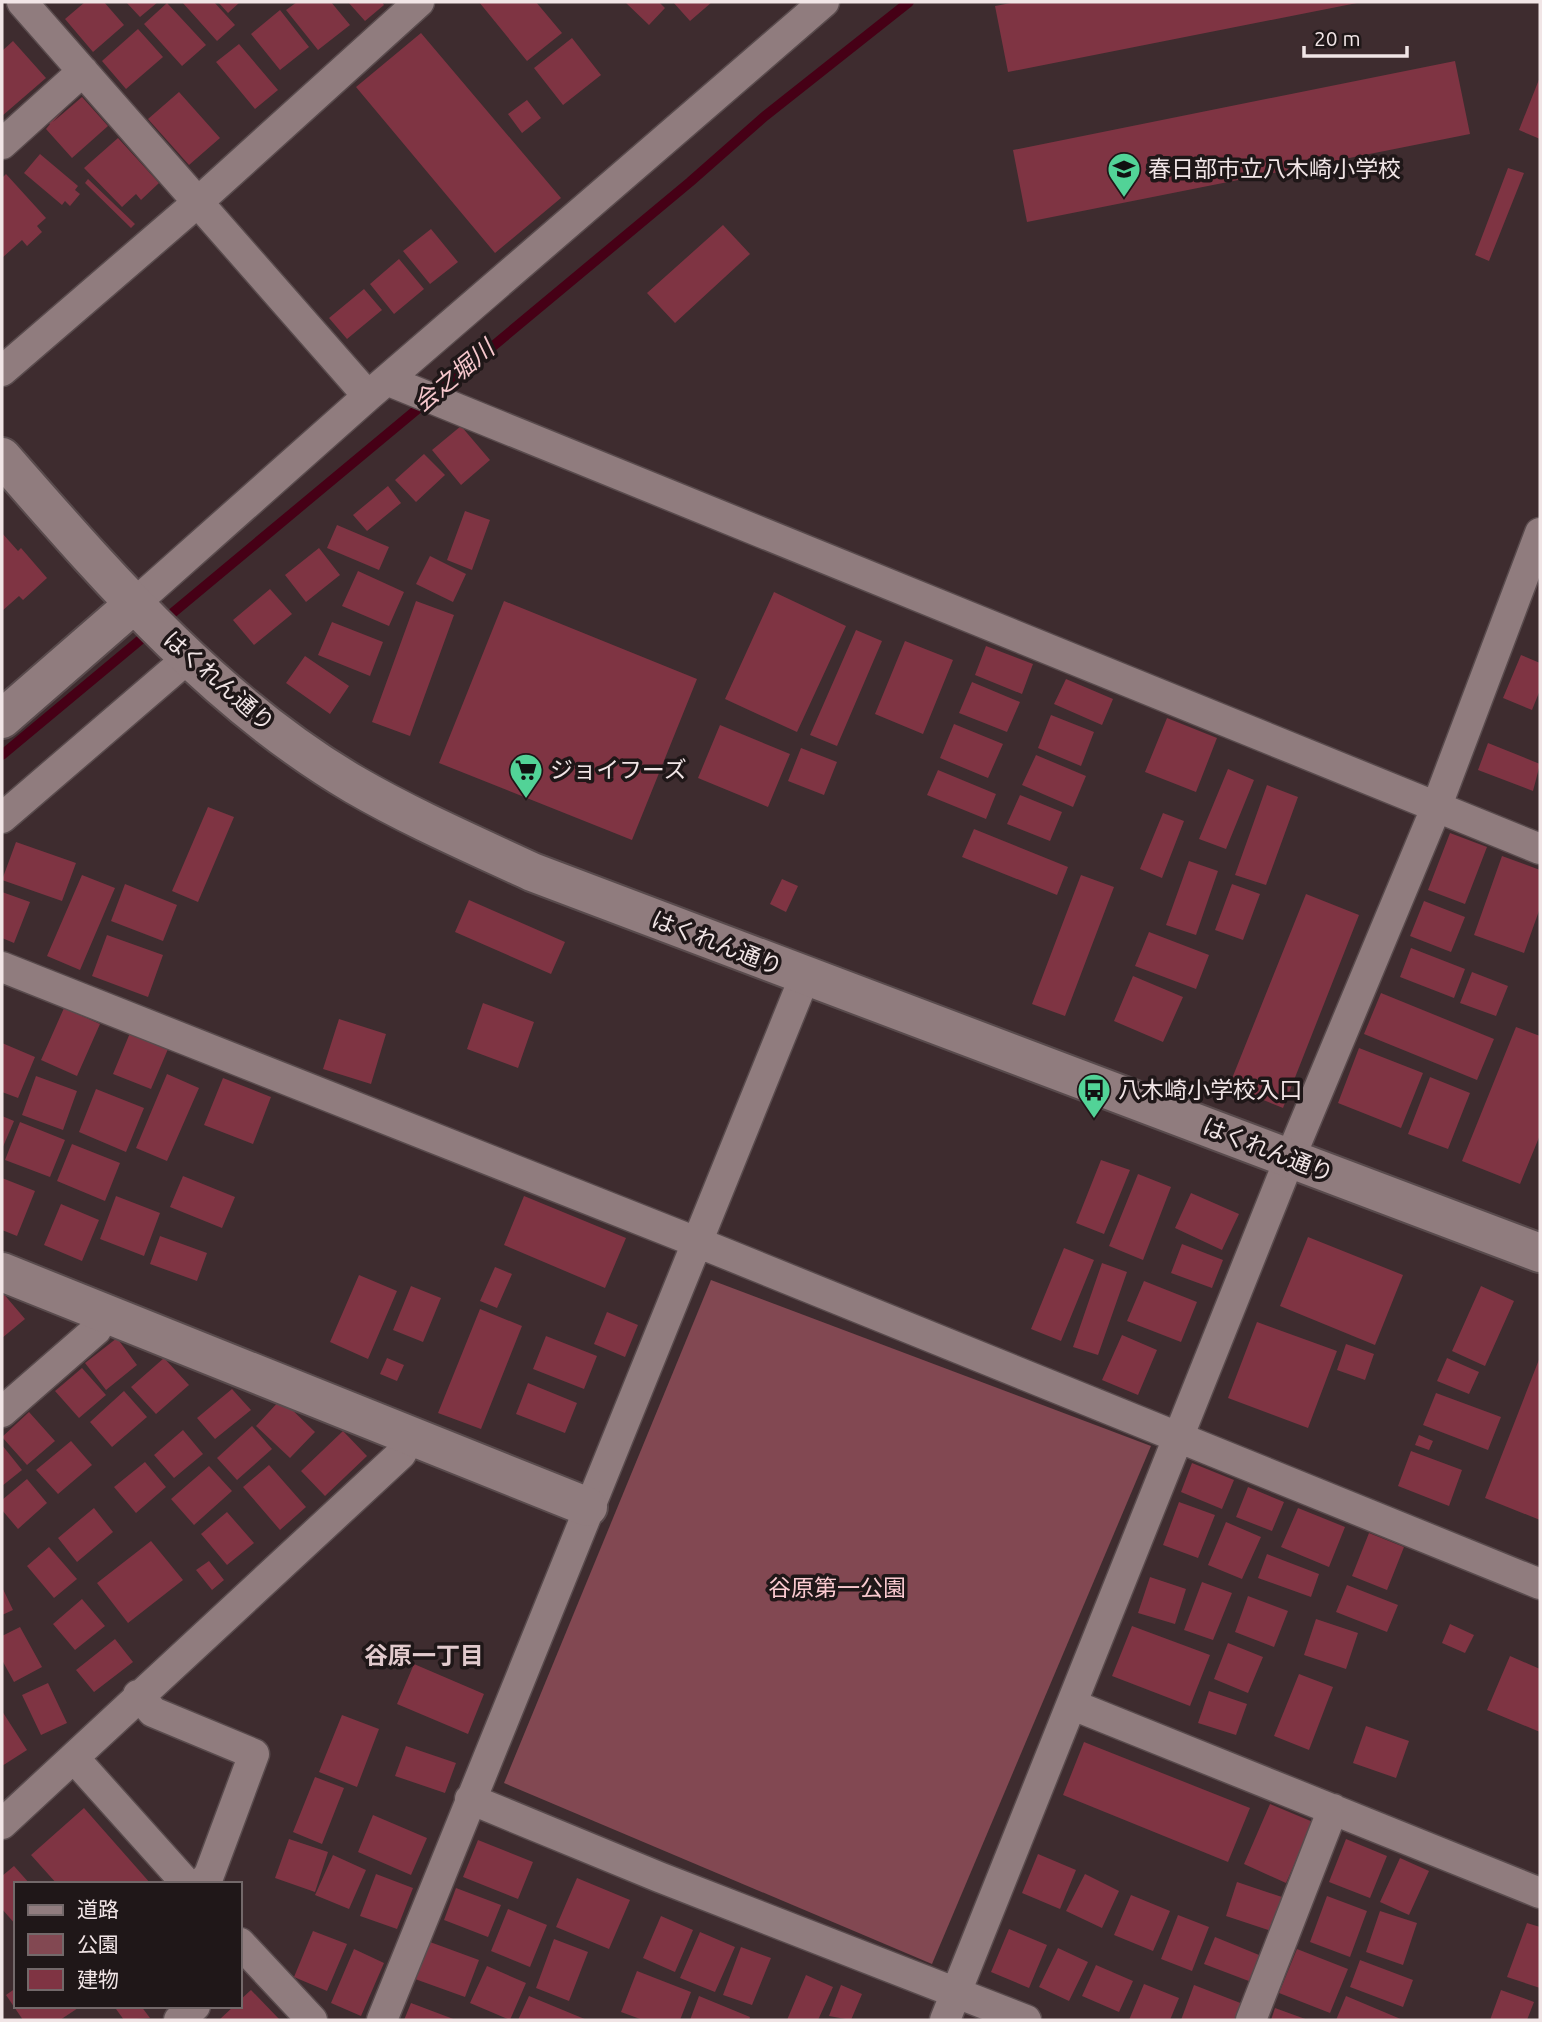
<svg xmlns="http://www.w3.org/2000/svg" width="1542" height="2022" viewBox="0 0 1542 2022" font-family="Ubuntu,'Noto Sans JP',sans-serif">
<rect width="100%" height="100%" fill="#3e2c2f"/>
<path fill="#824852" d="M711 1280 1151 1446 932 1964 504 1783Z"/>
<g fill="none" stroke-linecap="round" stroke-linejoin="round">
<path stroke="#460016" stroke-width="10" d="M2 755 690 182 765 116 909 2"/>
</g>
<path fill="#7f3443" d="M85 2H104L124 25 93 52 65 19Z
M126 2H158L140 17Z
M182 2H214L235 25 217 41Z
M218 2H240L228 13Z
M297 2H331L350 25 318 50 286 10Z
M348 2H382L384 5 365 21Z
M479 2H536L562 33 527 61Z
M625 2H659L665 8 649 25Z
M673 2H712L690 21Z
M1016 2H1357V3L1008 72 995 6Z
M167 3 206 45 182 66 144 24Z
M280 10 309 47 280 70 251 34Z
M138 29 163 57 126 89 102 61Z
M421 33 561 198 495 253 356 87Z
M572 38 601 75 563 105 534 68Z
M13 41 46 78 2 116V51Z
M239 44 278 90 255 109 216 62Z
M1455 61 1470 134 1027 222 1013 150Z
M1540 77V139L1519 130Z
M179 92 220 138 189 165 148 119Z
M82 97 108 126 72 158 46 129 50 124 47 121 60 108 63 111 53 122Z
M527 100 541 118 522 133 508 114Z
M118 138 159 183 141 200 136 194 122 207 84 168Z
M40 154 78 186 75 190 80 194 70 206 65 201 62 205 24 173Z
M1508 168 1524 173 1489 261 1475 255Z
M6 174 46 218 37 226 42 232 27 246 22 240 2 258V178Z
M88 179 135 224 131 228 85 183Z
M723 225 750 254 675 323 647 293Z
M431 229 458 262 430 284 403 251Z
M399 259 424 289 394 314 370 284Z
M364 289 382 310 347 339 329 318Z
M461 426 490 460 461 485 432 450Z
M424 454 445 475 416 502 395 480Z
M388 486 401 503 367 531 353 515Z
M465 511 490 520 472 570 447 560Z
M337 525 389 547 379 570 327 548Z
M2 533 18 551 21 548 47 578 23 600 19 596 2 611Z
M319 548 340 575 306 602 285 575Z
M430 556 466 574 453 602 416 584Z
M358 571 404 592 389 626 342 606Z
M270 589 292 614 254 645 233 620Z
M774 592 846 626 797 732 725 699Z
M416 601 454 615 410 736 372 722Z
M504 601 697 679 632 840 439 763Z
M332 622 383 642 370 676 318 655Z
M856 630 882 641 837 746 810 735Z
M905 641 953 660 923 734 875 714Z
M986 646 1033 664 1022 694 975 675Z
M1521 655 1540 663V690L1532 710 1503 698Z
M305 656 349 686 330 714 286 683Z
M1066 679 1113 699 1102 725 1054 704Z
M972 682 1020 702 1007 732 959 713Z
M1051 715 1094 732 1081 766 1038 748Z
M1167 718 1217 738 1196 792 1145 772Z
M954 724 1003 744 988 778 940 758Z
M720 725 790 754 768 807 698 778Z
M1488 743 1540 764 1533 791 1478 770Z
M801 748 837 762 824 795 788 781Z
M1036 755 1086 776 1073 807 1022 785Z
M1228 769 1254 780 1226 849 1199 839Z
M938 770 996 794 986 819 927 795Z
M1267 785 1298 797 1266 885 1235 875Z
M1020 795 1062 812 1050 841 1007 824Z
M208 807 234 817 198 902 172 891Z
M1163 813 1184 821 1162 878 1140 869Z
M974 829 1068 867 1057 895 962 857Z
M1450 833 1487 847 1465 904 1428 890Z
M16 842 76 863 62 901 2 880Z
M1502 856 1540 870V908L1524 953 1474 935Z
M1189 861 1218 871 1196 935 1166 925Z
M82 875 115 888 80 970 47 956Z
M1081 875 1114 887 1065 1016 1032 1004Z
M782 879 798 886 786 912 770 904Z
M125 884 177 905 163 941 111 921Z
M1232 884 1260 894 1243 940 1215 930Z
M2 892 30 902 14 943 2 938Z
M1306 894 1359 915 1283 1108 1229 1086Z
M469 900 565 942 551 974 455 932Z
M1424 901 1465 917 1451 952 1410 936Z
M1149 932 1209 955 1196 989 1135 966Z
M107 935 163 955 148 997 92 976Z
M1411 948 1465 969 1454 998 1400 977Z
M1472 972 1508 986 1496 1016 1460 1003Z
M1133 976 1183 997 1163 1042 1114 1021Z
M1381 993 1494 1039 1477 1080 1364 1034Z
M483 1003 534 1022 518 1068 467 1049Z
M64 1008 100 1024 77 1076 41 1060Z
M339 1019 386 1034 371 1084 323 1069Z
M1516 1027 1540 1036V1135L1520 1184 1462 1161Z
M130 1033 168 1049 151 1089 113 1074Z
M2 1043 35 1057 18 1098 2 1092Z
M1359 1048 1423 1073 1401 1128 1338 1103Z
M167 1074 199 1088 167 1161 136 1148Z
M36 1076 77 1091 63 1130 22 1115Z
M1430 1077 1470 1093 1448 1149 1408 1134Z
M223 1078 271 1097 253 1144 204 1125Z
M96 1089 144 1108 126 1152 79 1132Z
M2 1116 14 1121 2 1149Z
M20 1122 65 1140 50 1177 5 1160Z
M72 1144 120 1163 105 1201 57 1181Z
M1101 1160 1130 1170 1104 1234 1076 1223Z
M1138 1174 1171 1187 1143 1260 1109 1246Z
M183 1176 235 1197 222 1228 170 1207Z
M2 1178 35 1191 17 1236 2 1230Z
M1191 1193 1239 1214 1222 1250 1175 1228Z
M116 1196 160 1213 144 1256 100 1239Z
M524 1196 626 1238 605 1288 504 1245Z
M61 1204 99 1220 82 1261 44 1245Z
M160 1236 207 1253 197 1281 150 1264Z
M1308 1237 1403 1275 1375 1345 1280 1306Z
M1182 1244 1223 1260 1212 1288 1171 1273Z
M1064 1248 1094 1260 1061 1341 1031 1329Z
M1102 1263 1127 1272 1098 1355 1073 1347Z
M495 1267 512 1274 497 1308 480 1301Z
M359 1275 397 1291 368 1359 330 1342Z
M1144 1281 1197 1302 1181 1342 1127 1321Z
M411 1286 441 1298 423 1342 393 1330Z
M1481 1286 1514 1301 1485 1366 1452 1351Z
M2 1292 25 1319 2 1338Z
M480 1309 522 1326 481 1429 438 1413Z
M607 1312 638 1325 625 1357 594 1344Z
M1257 1322 1337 1351 1308 1428 1228 1398Z
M1122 1335 1157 1350 1138 1395 1102 1380Z
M546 1336 597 1356 584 1389 533 1369Z
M117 1338 137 1365 106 1390 85 1363Z
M1346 1344 1374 1354 1365 1380 1337 1370Z
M1540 1357V1520L1485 1498Z
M164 1358 189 1385 156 1414 131 1387Z
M387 1358 404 1365 397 1381 380 1374Z
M1447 1358 1479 1372 1469 1394 1437 1381Z
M82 1368 106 1395 79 1418 55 1391Z
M528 1383 577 1403 565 1433 516 1414Z
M232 1389 251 1410 215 1439 197 1418Z
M124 1391 147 1417 112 1447 90 1422Z
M1436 1393 1501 1417 1488 1450 1423 1425Z
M281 1399 315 1432 290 1458 256 1426Z
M29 1412 55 1441 27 1465 2 1437Z
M252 1426 272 1449 237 1480 217 1458Z
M183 1430 203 1454 174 1478 154 1455Z
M343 1431 367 1456 325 1496 301 1471Z
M1419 1435 1433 1441 1429 1450 1415 1445Z
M71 1441 92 1465 58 1494 36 1470Z
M2 1445 22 1470 2 1486Z
M1411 1451 1462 1470 1449 1506 1398 1486Z
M145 1462 166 1487 136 1513 114 1487Z
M1192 1463 1234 1480 1222 1509 1181 1492Z
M269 1465 306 1507 280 1530 243 1487Z
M209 1466 232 1491 194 1525 171 1499Z
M27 1479 47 1503 18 1529 2 1510V1500Z
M1248 1487 1284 1502 1272 1531 1236 1517Z
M1179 1502 1215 1515 1198 1558 1163 1545Z
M94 1508 113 1532 77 1562 58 1538Z
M1298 1508 1345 1527 1329 1567 1281 1547Z
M227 1512 254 1543 227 1565 201 1534Z
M1226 1522 1261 1537 1242 1579 1208 1565Z
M1369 1533 1404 1547 1387 1590 1352 1576Z
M151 1541 183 1580 128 1623 97 1583Z
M49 1547 77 1579 54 1598 27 1566Z
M1267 1554 1319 1574 1311 1597 1258 1578Z
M209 1561 224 1580 212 1590 196 1570Z
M1150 1577 1186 1589 1175 1624 1138 1613Z
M1202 1582 1232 1593 1213 1640 1184 1630Z
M1347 1585 1398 1605 1387 1632 1336 1612Z
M2 1587 13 1610 2 1615Z
M1248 1596 1288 1611 1274 1647 1235 1632Z
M82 1599 105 1626 75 1650 53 1624Z
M1316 1619 1358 1633 1346 1669 1304 1655Z
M1450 1624 1474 1635 1465 1653 1442 1643Z
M1132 1626 1210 1655 1190 1706 1112 1676Z
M20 1627 42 1667 14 1682 2 1660V1636Z
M115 1639 133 1662 94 1692 76 1670Z
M1228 1643 1263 1657 1248 1693 1214 1679Z
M1510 1656 1540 1669V1732L1487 1710Z
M414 1664 484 1694 468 1734 397 1704Z
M1299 1674 1333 1687 1309 1750 1274 1736Z
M48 1683 67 1723 41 1735 22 1695Z
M1209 1691 1247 1704 1236 1735 1198 1723Z
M2 1711 27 1750 2 1766Z
M342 1715 379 1729 357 1787 319 1772Z
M1366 1726 1409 1741 1396 1778 1353 1763Z
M1084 1742 1250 1808 1228 1862 1063 1795Z
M406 1746 456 1763 445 1793 395 1776Z
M315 1777 344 1788 322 1844 293 1832Z
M1270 1804 1313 1822 1286 1883 1244 1864Z
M84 1808 151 1884H57L31 1855Z
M373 1815 427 1838 411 1875 358 1852Z
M289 1839 328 1852 315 1892 275 1878Z
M1346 1839 1387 1856 1370 1898 1329 1882Z
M478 1840 533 1862 518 1899 463 1877Z
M1038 1854 1076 1870 1060 1909 1022 1893Z
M333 1855 366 1870 349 1909 315 1895Z
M1400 1858 1429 1871 1409 1915 1380 1902Z
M14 1866 30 1884H16V1925L2 1909V1876Z
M376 1874 413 1888 397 1929 360 1916Z
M1085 1874 1119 1891 1102 1928 1066 1911Z
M577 1878 630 1900 609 1949 556 1927Z
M1237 1882 1285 1898 1274 1932 1226 1916Z
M456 1888 501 1905 488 1937 444 1920Z
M1131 1895 1170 1911 1153 1951 1114 1935Z
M1327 1896 1367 1911 1350 1957 1310 1942Z
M508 1909 547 1925 530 1967 491 1951Z
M1380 1911 1417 1923 1403 1965 1366 1952Z
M1178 1915 1209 1927 1192 1971 1161 1959Z
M661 1916 693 1930 675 1972 643 1958Z
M1527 1923 1540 1927V1988L1507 1977Z
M1009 1929 1047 1945 1029 1988 991 1972Z
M313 1931 347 1944 327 1991 294 1977Z
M700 1932 735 1947 715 1992 680 1978Z
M1215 1937 1264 1957 1254 1983 1204 1964Z
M554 1939 588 1952 569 2001 536 1988Z
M430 1942 479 1960 465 1997 415 1979Z
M741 1947 771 1958 752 2005 723 1995Z
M1058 1948 1088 1962 1069 2001 1039 1987Z
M354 1949 384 1963 361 2016 331 2003Z
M1297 1949 1348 1969 1330 2013 1279 1993Z
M1360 1960 1413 1980 1403 2007 1350 1987Z
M1096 1965 1133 1981 1119 2012 1082 1996Z
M487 1966 526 1983 510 2020 470 2003Z
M637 1971 691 1992 680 2020H643L621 2012Z
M806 1975 833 1987 818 2020H787Z
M1144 1984 1179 1998 1170 2020H1129Z
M841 1985 862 1994 851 2020 829 2016Z
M1194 1985 1243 2004 1237 2020H1181Z
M16 1988V2006H81L60 2020H23L6 1995Z
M251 1990 280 2020H219L234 2006H240V2000Z
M1501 1990 1534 2002 1527 2020H1490Z
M529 1996 587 2020H518Z
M699 1996 750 2017 749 2020H690Z
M1346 1996 1403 2020H1336Z
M411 2003 456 2020H404Z
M120 2006H141L150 2018 124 2020 116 2009Z
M1275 2008 1308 2020H1271Z"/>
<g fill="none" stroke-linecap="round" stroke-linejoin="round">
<defs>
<path id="street" d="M22 2 368 396
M2 144 83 71
M2 371 198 202 419 2
M389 381 1540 849
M134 604 368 396 824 2
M2 818 188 658
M2 967 714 1249 1540 1584
M2 1412 96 1330 105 1315
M138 1695 153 1712 254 1754 209 1875 201 1884
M1073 1705 1540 1893
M74 1758 187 1884
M470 1799 659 1877 1026 2020
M2 1824 401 1454 410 1438
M240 1943 312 2020
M179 2020 195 2006
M382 2020 805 976
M945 2020 1290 1158 1436 808 1540 533
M1251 2020 1333 1809"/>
<path id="secondary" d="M2 457C108 578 215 703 355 785 412 818 472 844 532 872L1540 1253
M2 719 134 604
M2 1272 588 1507"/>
</defs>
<use href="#street" stroke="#594b4d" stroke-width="33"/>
<use href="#secondary" stroke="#594b4d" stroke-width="42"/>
<use href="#street" stroke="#907c7e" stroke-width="30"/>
<use href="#secondary" stroke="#907c7e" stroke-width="38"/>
</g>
<defs>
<symbol id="school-pin" viewBox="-11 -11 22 30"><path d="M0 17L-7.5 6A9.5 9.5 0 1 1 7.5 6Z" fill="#52d397" stroke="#1f1718"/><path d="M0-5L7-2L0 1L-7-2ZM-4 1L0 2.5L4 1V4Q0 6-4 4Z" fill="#111"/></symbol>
<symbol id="supermarket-pin" viewBox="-11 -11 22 30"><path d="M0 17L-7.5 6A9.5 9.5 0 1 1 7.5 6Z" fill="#52d397" stroke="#1f1718"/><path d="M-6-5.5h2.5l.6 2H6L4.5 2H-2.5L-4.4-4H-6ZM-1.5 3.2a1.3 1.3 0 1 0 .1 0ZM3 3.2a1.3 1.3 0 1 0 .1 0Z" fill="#111"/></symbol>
<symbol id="bus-pin" viewBox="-11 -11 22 30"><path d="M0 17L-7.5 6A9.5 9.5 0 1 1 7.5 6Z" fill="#52d397" stroke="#1f1718"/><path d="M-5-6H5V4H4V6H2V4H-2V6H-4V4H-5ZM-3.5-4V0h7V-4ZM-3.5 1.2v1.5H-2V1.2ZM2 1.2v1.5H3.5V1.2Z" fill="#111"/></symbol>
</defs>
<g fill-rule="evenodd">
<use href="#school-pin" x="1105" y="150" width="38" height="52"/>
<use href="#supermarket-pin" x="507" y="751" width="38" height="52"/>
<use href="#bus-pin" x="1075" y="1071" width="38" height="52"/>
</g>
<g text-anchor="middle" stroke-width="7" stroke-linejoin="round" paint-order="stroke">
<g font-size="23" fill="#f1e5e6" stroke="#1f1718" text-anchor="start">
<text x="1148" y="177">春日部市立八木崎小学校</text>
<text x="550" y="778">ジョイフーズ</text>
<text x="1118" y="1098">八木崎小学校入口</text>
</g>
<g font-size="23" fill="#f1e5e6" stroke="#1f1718">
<text transform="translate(219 681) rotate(41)" y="8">はくれん通り</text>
<text transform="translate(717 943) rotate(21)" y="8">はくれん通り</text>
<text transform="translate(1268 1150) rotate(21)" y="8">はくれん通り</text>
</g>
<g font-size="23" fill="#facad0" stroke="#1f1718">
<text x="837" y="1596">谷原第一公園</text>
</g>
<g font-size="24" font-style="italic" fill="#f7c8cd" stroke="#1f1718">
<text transform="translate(454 376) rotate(-40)" y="8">会之堀川</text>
</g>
<g font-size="24" font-weight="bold" fill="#e1cacd" stroke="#1f1718">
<text x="424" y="1664">谷原一丁目</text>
</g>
</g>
<rect width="1542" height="2022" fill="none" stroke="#f1e5e6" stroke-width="7"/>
<rect x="14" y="1882" width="228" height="126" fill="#1f1718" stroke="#73696a" stroke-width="2"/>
<rect x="28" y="1905" width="35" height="10" fill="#907c7e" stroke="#73696a" stroke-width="2"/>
<text x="77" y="1917" font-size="21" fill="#f1e5e6">道路</text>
<rect x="28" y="1934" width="35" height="21" fill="#824852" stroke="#73696a" stroke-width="2"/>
<text x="77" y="1952" font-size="21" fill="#f1e5e6">公園</text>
<rect x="28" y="1969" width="35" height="21" fill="#7f3443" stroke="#73696a" stroke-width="2"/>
<text x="77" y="1987" font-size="21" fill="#f1e5e6">建物</text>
<path d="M1304 46v10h103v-10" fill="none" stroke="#f1e5e6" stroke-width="3.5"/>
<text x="1314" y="46" font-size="21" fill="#f1e5e6" stroke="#1f1718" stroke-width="5" paint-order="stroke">20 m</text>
</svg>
